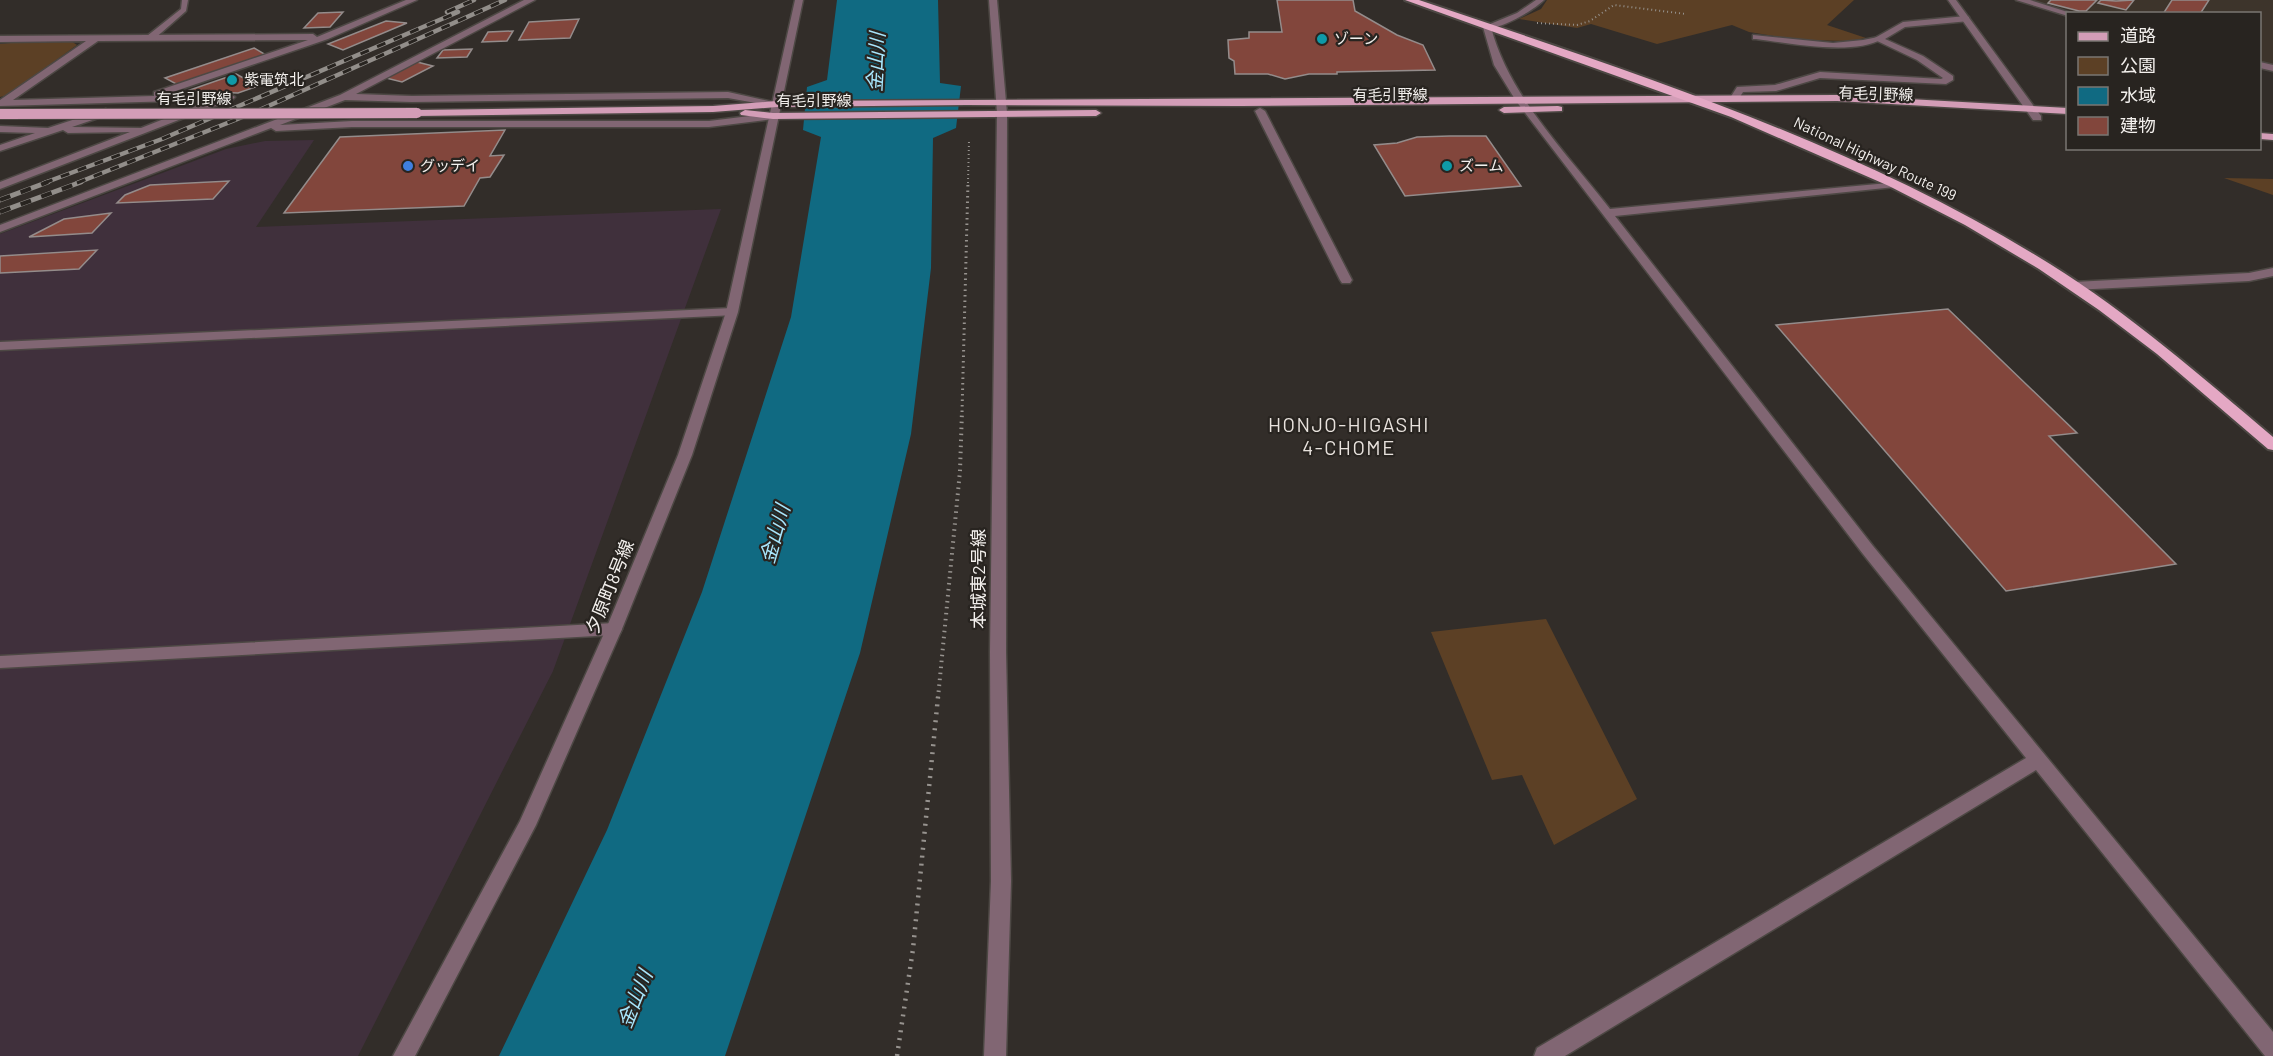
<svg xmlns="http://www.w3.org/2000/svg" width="2273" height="1056" viewBox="0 0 2273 1056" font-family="Barlow,'Noto Sans JP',sans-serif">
<rect width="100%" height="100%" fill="#322d29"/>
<path fill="#40303c" d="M314 140 256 227 721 209 553 671 358 1056H0V234L226 149 265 141Z"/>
<path fill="#3d342b" d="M2029 0H2273V65L2260 62V14L2079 13Z"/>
<path fill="#5c4025" d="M1547 0H1854L1827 25 1866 38 1849 41 1799 40 1749 32 1732 25 1657 44 1591 24 1577 28 1519 19 1541 9Z
M32 41H71L77 45 8 95 0 97V44Z
M2224 178 2273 179V195Z
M1546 619 1637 799 1554 845 1522 775 1492 780 1431 632Z"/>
<path fill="#106a82" d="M837 0H938L940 83 961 86 956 128 933 138 931 268 911 434 860 653 725 1056H499L607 830 702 592 791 317 821 137 803 130 807 87 827 80Z"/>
<path fill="#82463c" stroke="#948c8b" stroke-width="1.5" d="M1277 0H1353L1355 11 1397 35 1423 45 1435 70 1337 72V74H1309L1285 79 1268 74H1235L1234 61 1229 58 1228 40 1249 38V32H1282Z
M2051 0H2097L2086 11H2079L2048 3Z
M2101 0 2116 1 2134 0 2126 10 2098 3Z
M2172 0H2209L2200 14H2163Z
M343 12 330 27 304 28 318 13Z
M579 19 570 38 519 40 529 22Z
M386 21 407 23 343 50 328 44Z
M513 31 507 41 482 42 488 32Z
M254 48 266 55 178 85 165 78Z
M472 49 467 57 437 58 443 50Z
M417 62 433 66 402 82 386 78Z
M236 74 258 86 238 93 187 91Z
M505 130 490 156 504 155 490 177 480 178 464 206 284 213 340 137Z
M1450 136H1486L1521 186 1405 196 1374 145 1397 143 1417 137Z
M229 181 213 199 117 203 125 195 150 185Z
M111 213 92 233 29 237 64 219Z
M97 250 79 269 0 273V256Z
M1948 309 2077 433 2049 436 2176 564 2006 591 1776 325Z"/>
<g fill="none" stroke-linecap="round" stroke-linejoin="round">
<defs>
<path id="service" d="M182 0H188L186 11 153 40H147V36L181 9Z
M1536 0H1544C1534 10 1496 33 1483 27L1517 13Z
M1753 35 1833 43 1863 40 1878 37 1882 39C1853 56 1789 43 1756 39H1753Z"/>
<path id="minor" d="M406 0H417L328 39 161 96 230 94 235 97 233 99 0 189V182L130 132 68 133 63 130 0 151V145L35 133 0 132V126L48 128 106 109 111 112 110 114 72 127 141 128 212 100 0 106V100L86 41 0 42V36L313 34 317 37ZM308 40 154 92V96L13 100 98 41Z
M524 0H535L356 94 412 96 728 92 782 104 777 107 728 98 412 102 345 100 280 125 352 121H709L773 113 778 116 773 119 709 127H352L276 131 271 128 0 232V225L340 95Z
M2016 0H2030L2074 14H2068V16Z
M1966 16 1969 17V21L1905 27 1885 39 1923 56 1953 76V80L1946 84 1820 78 1776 91 1743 92 1738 100 1735 101 1730 98 1737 87 1775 85 1820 72 1941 79 1943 78 1917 60 1873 39 1903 22Z
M1487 24 1491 27C1508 95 1568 155 1610 209L1899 182 1900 184 1895 187 1615 216 1873 546 2273 1032V1056H2265L2036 770 1565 1056H1534L1537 1048 2026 758 1863 554 1516 101 1494 65 1483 27Z
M2260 62 2273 65V71L2260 68Z
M1260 108 1265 111 1352 280 1350 283H1342L1340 280 1255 111Z
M2273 268V276L2249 281 2074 290 2068 286 2074 282 2249 273Z
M732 308 736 309V315L0 350V342Z
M614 623 620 625 622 629 620 633 614 635 0 668V656Z"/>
<path id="tertiary" d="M795 0H803L738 312 692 455 622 629 536 825 415 1056H393L520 821 606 629 678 455 726 312Z
M989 0H997L1007 113 1006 652 1011 881 1006 1056H984L991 881 990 652 997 113Z
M1948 0H1956L2041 116V120H2033Z"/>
<path id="primary" d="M1837 95 2068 108V114L1837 101 1241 106 966 105 777 107 713 112 417 116 412 113 417 110 713 106 777 101Z
M1558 106 1562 107V111L1504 113 1499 110 1504 107Z
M745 110 773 113 1096 110 1101 113 1096 116 773 119 741 115 740 113Z
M2260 133 2273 134V140L2260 139Z"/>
<path id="trunk" d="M1405 0H1419C1635 73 1856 143 2050 264 2130 314 2201 376 2273 437V450L2268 449 2157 354 2099 310 2039 269 1965 225 1889 186 1731 117Z"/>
</defs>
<use href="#service" stroke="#4d4844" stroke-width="3"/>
<use href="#minor" stroke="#4d4844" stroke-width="3"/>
<use href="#tertiary" stroke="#4d4844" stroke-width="3"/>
<use href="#primary" stroke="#4d4844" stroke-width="3"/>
<use href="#trunk" stroke="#4d4844" stroke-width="4"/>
<path stroke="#97938f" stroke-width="2" stroke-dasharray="1 3" stroke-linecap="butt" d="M1537 23 1577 25 1590 21 1614 5 1686 14
M968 183 969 141"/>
<path stroke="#97938f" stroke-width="3" stroke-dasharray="1.5 4" stroke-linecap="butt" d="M962 412 968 182"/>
<path stroke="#97938f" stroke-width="4" stroke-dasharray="1.5 4.5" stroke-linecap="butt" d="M938 698 960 471 962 411"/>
<path stroke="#97938f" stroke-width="4.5" stroke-dasharray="2 6" stroke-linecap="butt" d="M897 1056 913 949 938 697"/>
<use href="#service" fill="#816673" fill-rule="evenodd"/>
<use href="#minor" fill="#816673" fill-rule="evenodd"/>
<use href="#tertiary" fill="#816673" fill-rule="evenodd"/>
<use href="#primary" fill="#d39db7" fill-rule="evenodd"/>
<use href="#trunk" fill="#e4a8c4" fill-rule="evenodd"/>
<defs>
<path id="rail-far1" d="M447 12 474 0
M44 183 162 139 458 12
M77 183 255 112 505 0"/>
<path id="rail" d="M0 200 48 182
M0 212 81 182"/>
</defs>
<use href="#rail-far1" stroke="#928e8a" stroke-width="4.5"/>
<use href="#rail" stroke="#928e8a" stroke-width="5"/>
<use href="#rail-far1" stroke="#282420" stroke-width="3" stroke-dasharray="9" stroke-linecap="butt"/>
<use href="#rail" stroke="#282420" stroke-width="4" stroke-dasharray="11" stroke-linecap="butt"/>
<defs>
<path id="primary-bridge" d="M0 114 417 113"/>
</defs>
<use href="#primary-bridge" stroke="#4d4844" stroke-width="12" stroke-linecap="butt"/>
<use href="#primary-bridge" stroke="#d39db7" stroke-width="10"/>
</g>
<g fill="#0f9aa8" stroke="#282420" stroke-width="2">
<circle cx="1322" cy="39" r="6"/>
<circle cx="232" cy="80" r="6"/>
<circle cx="1447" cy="166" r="6"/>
</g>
<circle fill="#3f7fe0" stroke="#282420" stroke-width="2" cx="408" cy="166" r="6"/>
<g text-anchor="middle" stroke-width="4.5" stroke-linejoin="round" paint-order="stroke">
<g font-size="15" fill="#f3f0ed" stroke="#282420" text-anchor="start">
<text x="1334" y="44">ゾーン</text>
<text x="244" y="85">紫電筑北</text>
<text x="420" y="171">グッデイ</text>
<text x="1459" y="171">ズーム</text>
</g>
<g font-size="15" fill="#f3f0ed" stroke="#282420">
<text transform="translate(1876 94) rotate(2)" y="5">有毛引野線</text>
<text x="1390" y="100">有毛引野線</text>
<text x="194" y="104">有毛引野線</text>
<text x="814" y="106">有毛引野線</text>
<text transform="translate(1875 159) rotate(25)" y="5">National Highway Route 199</text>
</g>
<g font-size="18" fill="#f3f0ed" stroke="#282420">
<text transform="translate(979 579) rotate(-90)" y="6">本城東2号線</text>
<text transform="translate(610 587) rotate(-68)" y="6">夕原町8号線</text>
</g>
<g font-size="20" font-style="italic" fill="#a8e6fc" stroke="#282420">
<text transform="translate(876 62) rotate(-87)" y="7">金山川</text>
<text transform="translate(775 534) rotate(-74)" y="7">金山川</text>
<text transform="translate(635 999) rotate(-68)" y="7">金山川</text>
</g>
<g font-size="20" letter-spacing="1.5" fill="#e8e2dd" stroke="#282420">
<text x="1349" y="432">HONJO-HIGASHI<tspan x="1349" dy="23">4-CHOME</tspan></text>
</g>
</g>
<rect x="2066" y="12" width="195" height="138" fill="#282420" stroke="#797672" stroke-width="1.5"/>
<rect x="2078" y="32" width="30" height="9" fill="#d39db7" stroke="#797672" stroke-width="1.5"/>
<text x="2120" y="42" font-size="18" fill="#f3f0ed">道路</text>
<rect x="2078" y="57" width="30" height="18" fill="#5c4025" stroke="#797672" stroke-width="1.5"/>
<text x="2120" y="72" font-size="18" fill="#f3f0ed">公園</text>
<rect x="2078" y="87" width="30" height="18" fill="#106a82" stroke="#797672" stroke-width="1.5"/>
<text x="2120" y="102" font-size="18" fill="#f3f0ed">水域</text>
<rect x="2078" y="117" width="30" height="18" fill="#82463c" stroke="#797672" stroke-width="1.5"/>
<text x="2120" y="132" font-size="18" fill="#f3f0ed">建物</text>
</svg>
